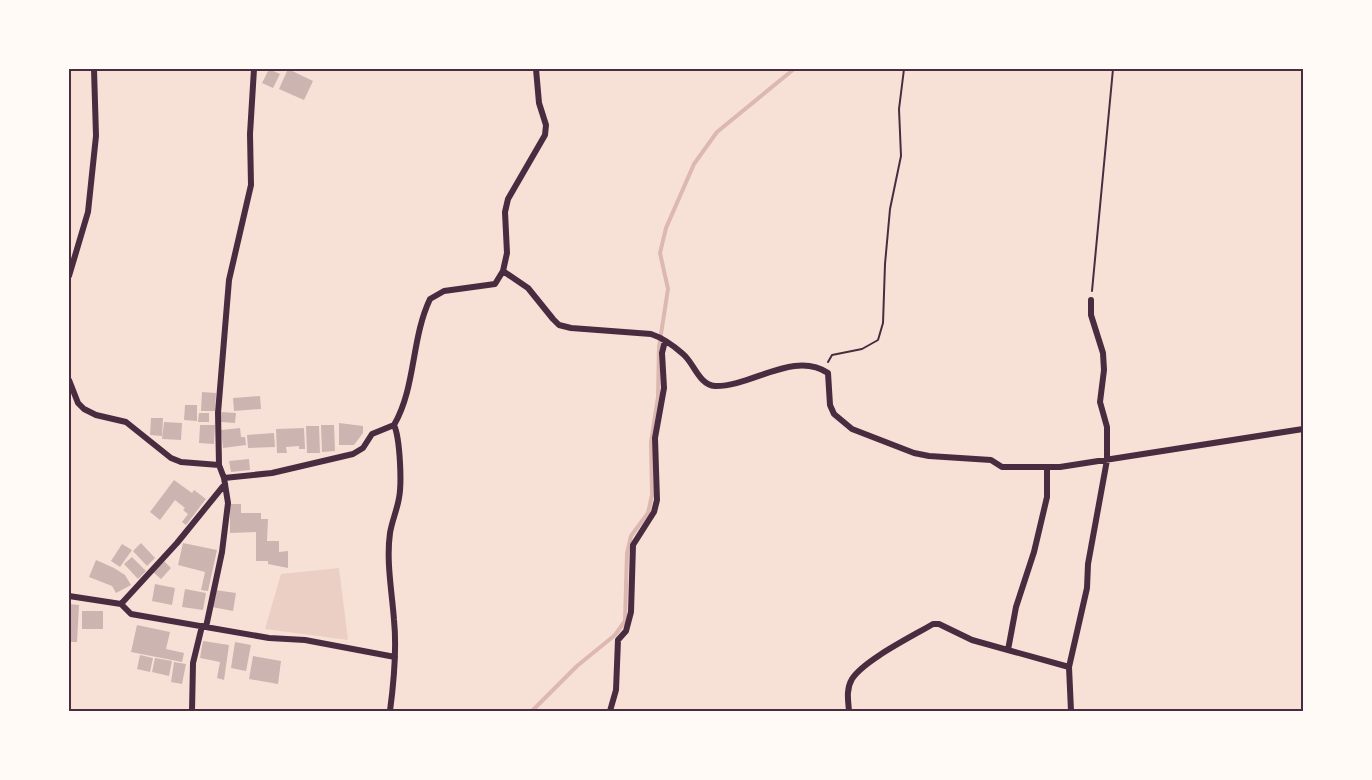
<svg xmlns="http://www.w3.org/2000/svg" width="1372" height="780" viewBox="0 0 1372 780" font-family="'Space Grotesk',sans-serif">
<rect width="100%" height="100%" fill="#f7e1d7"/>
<path fill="#ebcfc5" d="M339 568 348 640 265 629 281 574Z"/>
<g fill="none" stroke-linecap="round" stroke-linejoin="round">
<path stroke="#dcb8b0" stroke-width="4" d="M532 711 577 666 615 635 625 621 627 553 631 536 648 513 652 495 651 442 658 397 659 347 668 289 660 253 666 228 694 164 717 132 794 69"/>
</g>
<path fill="#ccb4b1" d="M269 69 280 74 273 88 262 83Z
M288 69 313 81 304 100 279 89Z
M202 392 216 393 215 411H201Z
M260 396 261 409 234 411 233 398Z
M185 405H197V421L184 420Z
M221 412 236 413 235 423 221 422Z
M199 413H209V422H198Z
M151 418H163L162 436 150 435Z
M164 422 182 423 181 440 162 439Z
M339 423 363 426V433L354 445H339Z
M200 425H215L214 444 199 443Z
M321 425H334L335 451 322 452Z
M306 426H319L320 453H307Z
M240 428 241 437H245L246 445 223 448 221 430Z
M304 428 305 449H299V446L286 447 287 453H277L276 429Z
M274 433 275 447 248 448 247 435Z
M249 459 250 470 231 472 229 461Z
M174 480 192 493 194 490 206 499 186 525 182 522 188 514 183 510 185 508 175 500 160 520 150 512Z
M230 504H241V513H261V519H268L267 541H279V552L288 551V568L268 564V561H256V532L230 533Z
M141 543 155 558 147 566 133 551Z
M183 543 217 550 208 591 201 590 205 572 178 565Z
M122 544 132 550 120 567 111 561Z
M132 557 146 571 138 579 124 564Z
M96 560 114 568 125 575 131 585 116 593 112 586 89 577Z
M164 561 171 568 161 579 153 572Z
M155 584 175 588 172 605 152 601Z
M185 589 206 593 203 610 182 607Z
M215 590 236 593 233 611 212 607Z
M69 604 79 605 77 642H69Z
M82 611H103V629H82Z
M137 625 170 632 166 649 184 653 182 662 131 652Z
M203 641 229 645 224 680 217 678 220 662 200 658Z
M235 642 251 645 246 671 231 668Z
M140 655 153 658 150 672 137 669Z
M253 656 281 661 278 684 249 679Z
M155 658 172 661 169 676 152 672Z
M174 662 186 664 182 684 171 682Z"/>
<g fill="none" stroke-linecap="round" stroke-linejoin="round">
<path stroke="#4a2c40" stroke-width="2" d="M1092 291 1113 69
M828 362 832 355 862 349 878 340 883 323 885 264 890 209 901 156 899 109 904 69"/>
<path stroke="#4a2c40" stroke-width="6" d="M503 271 528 288 553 319 559 325 571 328 651 334C663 338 674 346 683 354 694 363 699 385 715 386 751 387 794 350 828 373L830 405 834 414 852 429 914 453 929 456 991 460 1002 467H1060L1303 429
M69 276 88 212 96 136 94 69
M69 380 78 403 84 409 96 415 126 422 171 458 181 462 219 465
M224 478 272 473 353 454 363 448 372 434 394 425C416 387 411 339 430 299L444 291 495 284 503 271 507 253 505 212 508 199 545 135 546 125 539 103 536 69
M69 596 121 604 131 614 269 638 305 640 395 657
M121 604 177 543 225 484
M206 627 222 552 228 503 224 478 219 465 218 413 229 280 251 185 250 134 254 69
M1008 650 1016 607 1034 552 1047 497V467
M192 711 193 663 202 626
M390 711C394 681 397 650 394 620 392 592 386 561 390 533 392 521 397 510 399 498 402 483 400 438 394 425
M610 711 616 690 618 640 626 631 631 612 633 545 654 512 657 500 655 438 664 388 662 353 665 341
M849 711C848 700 846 689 852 679 864 660 913 636 933 624H939L972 640 1069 667
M1071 711 1069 667 1087 588 1088 564 1107 460V427L1100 402 1104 370 1103 353 1091 315V300"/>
</g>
<rect width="1372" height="780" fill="none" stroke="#fffaf5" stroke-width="141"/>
<rect x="70" y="70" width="1232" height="640" fill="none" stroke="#4a2c40" stroke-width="2"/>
</svg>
